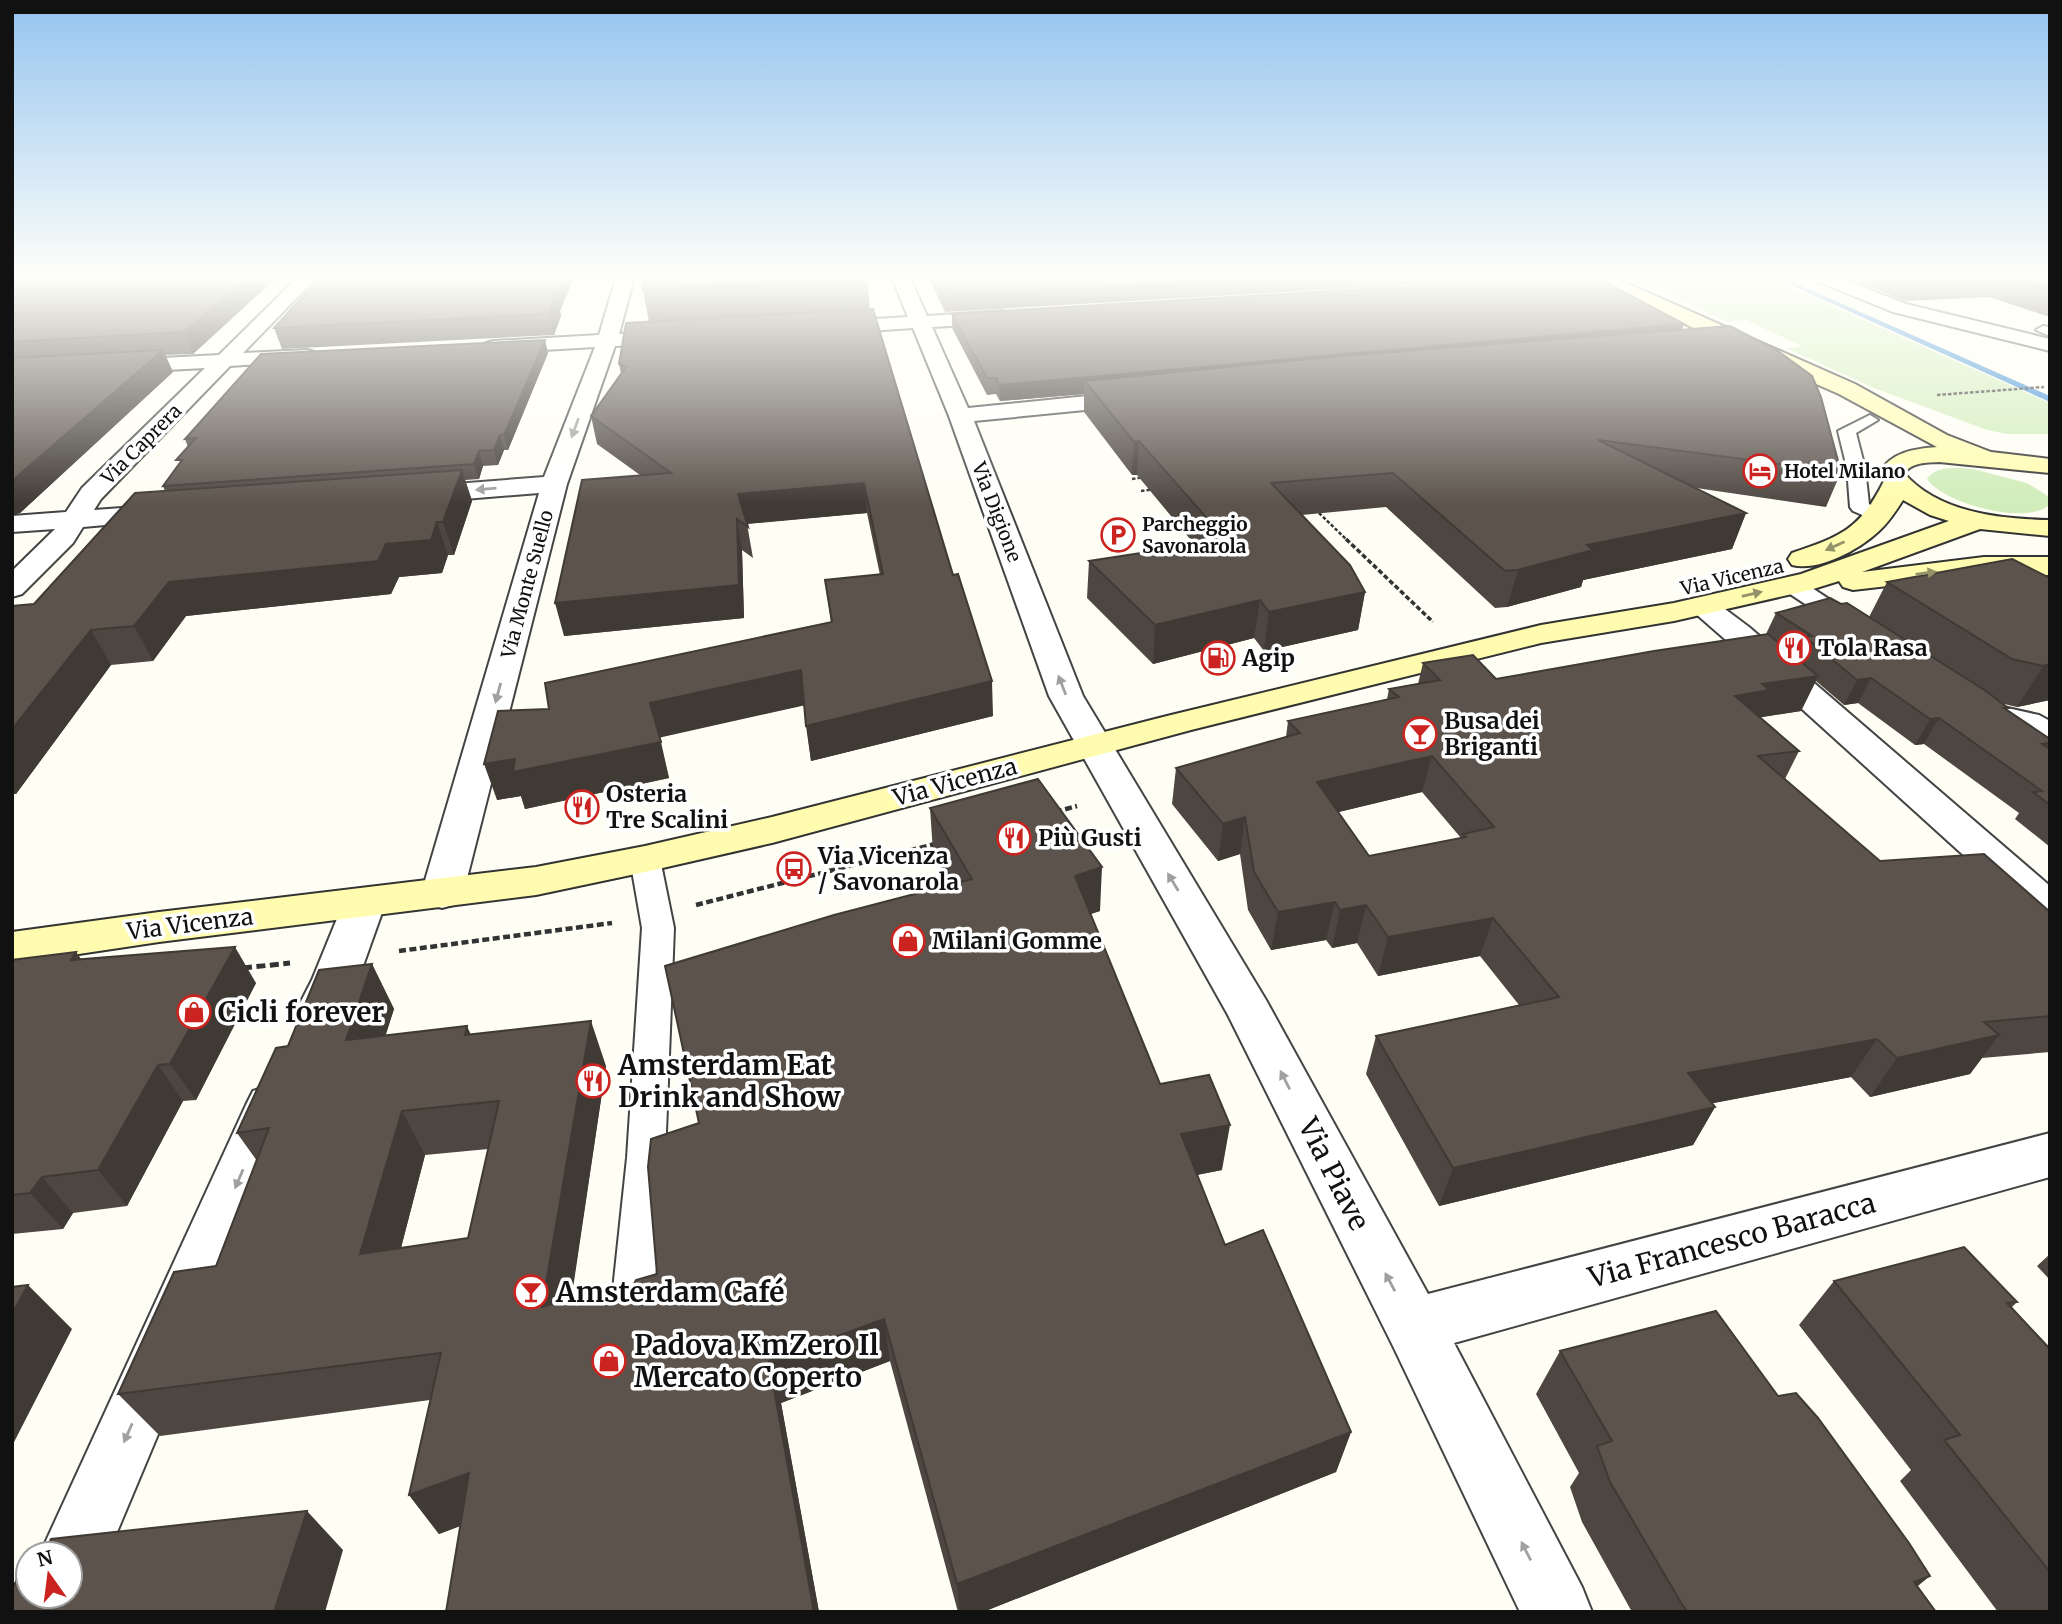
<svg xmlns="http://www.w3.org/2000/svg" width="2062" height="1624" viewBox="0 0 2062 1624" font-family="Merriweather,serif">
<rect width="100%" height="100%" fill="#fffef5"/>
<path fill="#d1edbb" d="M1632 278H1769L2050 403V434H2007L1987 430 1874 388 1786 348 1802 346 1746 320 1728 322Z
M1973 469 2027 483 2048 496 2050 504C2029 527 1942 503 1927 479 1936 465 1958 468 1973 469Z"/>
<g fill="none" stroke-linecap="round" stroke-linejoin="round">
<path fill="#398cd5" fill-rule="evenodd" d="M1775 278H1784L2050 396V402Z"/>
<defs>
<path id="lane" d="M2043 326 2050 327V336L2036 330Z
M1870 415 1878 420 1856 433 1865 468 1869 504 1891 517 1881 523 1853 511 1850 507 1847 468 1838 431Z
M1792 579 1800 580 1856 617 1859 622 1856 627H1840L1784 590 1781 585 1784 580Z
M1981 702 2039 715 2050 721V740L2022 726 1972 715 1968 710 1972 705Z
M645 849 655 852 660 859 674 928 665 1158 652 1318 646 1332 631 1338 616 1332 610 1318 627 1158 642 928 630 859 635 852Z"/>
<path id="street" d="M297 278H316L243 353 307 350 314 352 317 356 314 360 230 366 101 499 94 510 164 505 173 507 177 513 173 519 83 527 73 543 22 594 12 597V571L55 529 12 532V516L66 512 82 488 205 368 12 378V366L219 355Z
M616 278H634L619 334 674 331 681 333 684 337 681 341 674 343 615 346 567 484 463 894 457 904 442 908 427 904 421 894 539 493 416 503 407 501 403 495 407 489 416 487 544 477 595 347 493 353 486 351 483 347 486 343 493 341 599 335Z
M892 278H910L927 316 1003 311 1012 317 1003 323 932 327 968 408 1136 391 1144 393 1147 398 1144 403 1136 405 974 421 1083 696 1266 1000 1428 1294 2050 1133V1177L1454 1343 1582 1587 1592 1612H1520L1393 1346 1228 1015 1049 696 949 416 913 328 825 334 815 328 825 322 908 317Z
M1816 278H1840L1906 304 2050 339V351L1893 312 1819 282Z
M1702 597 1713 600 1749 627 2050 886V925L2035 920 1727 641 1687 606 1691 600Z
M364 889 379 894 385 904 358 980 333 1028 317 1033 301 1028 294 1015 312 980 343 904 349 894Z
M271 1085 289 1091 296 1105 94 1587 70 1597 67 1596H70V1554H40L246 1105 253 1091Z"/>
<path id="secondary" d="M1592 278H1615L1855 384 1947 435 1991 452 2050 459V473L1939 462C1926 463 1913 462 1904 473 1938 513 2001 519 2050 520V536L1980 529 1862 572 1984 557H2050V575H1984L1853 590 1843 587 1839 581 1810 590 1674 621 1541 643 1191 730 772 843 645 872 536 895 159 942 12 964V932L159 912 536 867 645 846 772 817 1167 716 1541 625 1674 603 1801 574 1949 521 1930 515 1903 500C1896 511 1889 522 1879 531 1860 549 1819 572 1792 565L1788 559 1792 553C1842 536 1860 529 1884 481L1878 473C1893 452 1912 449 1937 447L1839 394 1775 366 1595 282Z"/>
</defs>
<use href="#lane" stroke="#444" stroke-width="4"/>
<use href="#street" stroke="#444" stroke-width="4"/>
<use href="#secondary" stroke="#333" stroke-width="4"/>
<path stroke="#333" stroke-width="2.5" stroke-dasharray="3.5 2" stroke-linecap="butt" d="M1937 395 2044 387
M1132 479 1145 477
M1141 491 1155 489
M1319 513 1348 541"/>
<path stroke="#333" stroke-width="3.5" stroke-dasharray="5 2.5" stroke-linecap="butt" d="M1346 539 1433 622"/>
<path stroke="#333" stroke-width="4.5" stroke-dasharray="7 3.5" stroke-linecap="butt" d="M1055 812 1077 806
M696 905 935 844
M399 951 612 923"/>
<path stroke="#333" stroke-width="5" stroke-dasharray="9 4.5" stroke-linecap="butt" d="M243 968 290 963"/>
<use href="#lane" fill="#fff" fill-rule="evenodd"/>
<use href="#street" fill="#fff" fill-rule="evenodd"/>
<use href="#secondary" fill="#fffcb0" fill-rule="evenodd"/>
</g>
<path fill="#4e4741" fill-rule="evenodd" d="M12 278H276L193 354 165 355 173 372 20 513 12 515Z
M867 278 870 309 993 716 811 761 804 705 659 737 669 778 525 809 521 796 497 800 549 709 831 622 825 580 880 575 867 513 747 524 753 558 742 550 744 618 564 636 640 475 597 444 591 416 621 374 619 364 649 322 643 290Z
M929 278H1526L945 312Z
M1848 278H2050V317L1989 297 1905 301Z
M560 311 561 316 554 335 282 349 274 328Z
M952 314 1683 329 1841 472 1826 507 1696 488 1746 513 1732 549 1583 580 1581 587 1507 607 1495 608 1386 507 1302 515 1365 592 1358 630 1264 651 1254 638 1153 664 1087 598 1089 561 1195 545 1137 475H1132L1084 412V394L1000 401 996 394 987 395 952 328Z
M548 353 508 450H504L498 465 483 466 479 479 465 480 472 501 454 555H448L442 573 399 577 391 594 186 616 153 661 111 665 16 794H12V606L34 604 165 491 163 486 178 465 188 447 185 439Z
M2050 578V700L2017 707 2004 704 2008 708 2007 710 2050 739V847L2015 819 2019 813 1924 744 1915 745 1858 703 1844 705 1816 681 1801 711 1760 717 1799 751 1785 779 1880 861 2050 912V1052L1982 1058 1970 1074 1870 1097 1851 1077 1712 1103 1715 1107 1693 1145 1439 1206 1366 1074 1376 1036 1519 1005 1480 956 1378 976 1357 943 1332 948 1326 940 1271 950 1248 910 1240 854 1218 861 1172 804 1176 768 1286 737 1288 721 1387 699 1389 689 1418 684 1423 663 1496 679 1766 634 1776 613 1869 617 1887 582ZM1422 792 1461 838 1369 856 1338 812Z
M930 808 1100 911 1090 914 1160 1084 1222 1170 1197 1175 1225 1245 1351 1432 1336 1472 983 1612H958L890 1361 781 1403 819 1612H446L460 1526 439 1534 409 1495 430 1400 160 1436 118 1394 216 1266 257 1161 237 1133 288 1046 372 964 394 1009 385 1035 471 1034 606 1066 571 1298 614 1297 630 1291 657 1274 699 1123 951 885 933 852ZM488 1149 468 1238 401 1248 425 1155Z
M76 952 81 959 256 983 196 1100 183 1101 127 1206 73 1213 63 1229 12 1234V960Z
M2050 1254V1280L2037 1266Z
M1834 1281 2017 1302 2011 1308 2050 1349V1612H1998L1900 1481 1911 1470 1799 1325Z
M1560 1351 1918 1586 1936 1612H1632L1582 1522 1570 1487 1579 1473 1536 1394Z"/>
<path fill="#403a35" d="M247 278H276L193 354 184 332Z
M561 278H574L560 311 561 316 554 335 549 314 554 296Z
M1684 324 1679 339 1085 381 1084 394 1000 401 999 385Z
M545 340 548 353 508 450 504 435Z
M163 350 173 372 20 513 12 515V481Z
M500 435 504 450 498 465 494 450Z
M1139 441 1137 475H1132L1134 442Z
M479 451 483 466 479 479 474 464Z
M462 470 472 501 454 555 443 522Z
M864 483 867 513 743 524 738 494Z
M1746 513 1732 549 1583 580 1581 587 1507 607 1518 570 1587 545Z
M737 519 742 550 744 618 564 636 555 603Z
M437 522 448 555 442 573 399 577 391 594 186 616 153 661 134 626 169 582 386 544Z
M1365 592 1358 630 1264 651 1269 612Z
M1260 600 1254 638 1153 664 1155 625Z
M91 630 111 665 16 794H12V729Z
M2050 664V700L2017 707 2043 666Z
M801 670 806 705 658 738 650 703Z
M1818 676 1801 711 1757 718 1735 696 1762 684Z
M1871 678 1858 703 1844 705 1857 680Z
M992 681 993 716 811 761 806 726Z
M1939 718 1924 744 1915 745 1930 719Z
M661 742 669 778 525 809 521 796 497 800 484 764 515 759Z
M1432 756 1422 792 1310 819 1317 782Z
M1245 817 1240 854 1218 861 1223 824Z
M1102 867 1100 911 1073 920 1075 876Z
M1335 902 1326 940 1271 950 1278 912Z
M1366 905 1357 943 1332 948 1340 910Z
M1493 918 1480 956 1378 976 1388 937Z
M235 947 256 983 196 1100 170 1064Z
M76 952 101 988 71 960Z
M372 964 394 1009 370 1085 346 1040Z
M591 1021 606 1066 564 1349 542 1307Z
M467 1026 487 1071 465 1035Z
M1999 1035 1970 1074 1870 1097 1897 1058Z
M1877 1039 1851 1077 1667 1112 1688 1073Z
M158 1065 183 1101 127 1206 98 1170Z
M1715 1107 1693 1145 1439 1206 1453 1168Z
M402 1111 425 1155 388 1298 360 1254Z
M1230 1125 1222 1170 1175 1179 1181 1134Z
M42 1177 73 1213 63 1229 30 1193Z
M28 1285 72 1329 12 1446V1314Z
M884 1319 890 1361 781 1403 819 1612H814L769 1361Z
M1351 1432 1336 1472 983 1612H960L957 1584Z
M469 1473 495 1513 439 1534 409 1495Z
M307 1511 343 1550 325 1612H274Z
M1930 1576 1886 1612 1914 1582Z"/>
<path fill="#5b534c" stroke="#403a35" stroke-width="2" fill-rule="evenodd" d="M12 278H247L184 332 12 342Z
M320 278H561L554 296 557 295 549 314 274 328Z
M644 278H864L643 290Z
M935 278H1275L944 297Z
M1545 278H1598L1684 324 999 385 996 378H987L952 314Z
M2015 278H2050V289Z
M873 309 953 575 958 574 992 681 806 726 801 670 650 703 661 742 513 772 515 759 484 764 498 711 549 709 545 683 832 622 825 580 883 574 864 483 738 494 748 527 737 519 739 585 555 603 582 480 671 473 591 416 626 367 619 364 626 323Z
M1730 326 1778 351 1812 376 1821 397 1841 472 1598 440 1746 513 1587 545 1593 550 1518 570 1505 571 1393 473 1271 483 1350 565 1365 592 1269 612 1260 600 1155 625 1089 561 1226 540 1139 441 1134 442 1085 381 1342 356Z
M545 340 504 435H500L494 450 479 451 474 464 163 486 182 460H176L196 438 185 439 261 354Z
M163 350 12 481V358Z
M462 470 443 522H437L431 540 386 544 378 561 169 582 134 626 91 630 12 729V606L34 604 135 493Z
M2012 559 2050 578V664L2043 666 2012 659 1887 582Z
M1830 598 1841 604 1847 603 1986 691 2008 708H2004L2050 739V743L2042 744 2050 749V805L2033 792 2042 791 1939 718 1930 719 1871 678 1857 680 1805 637 1812 636 1776 613Z
M1768 634 1818 676 1762 684 1769 690 1735 696 1799 751 1758 756 1880 861 1984 854 2050 912V1016L1984 1022 1999 1035 1897 1058 1877 1039 1688 1073 1715 1107 1453 1168 1376 1036 1559 997 1493 918 1388 937 1366 905 1340 910 1335 902 1278 912 1254 872 1245 817 1223 824 1176 768 1300 733 1288 721 1399 697 1389 689 1440 680 1423 663 1473 655 1496 679 1654 651ZM1432 756 1494 827 1463 834 1466 837 1369 856 1317 782Z
M1038 779 1102 867 1075 876 1160 1084 1209 1075 1230 1125 1181 1134 1225 1245 1263 1230 1351 1432 957 1584 884 1319 769 1361 814 1612H446L469 1473 409 1495 441 1353 118 1394 174 1272 216 1266 269 1128 237 1133 276 1048 288 1046 319 970 372 964 346 1040 467 1026 465 1035 591 1021 542 1307 596 1291 614 1297 630 1291 636 1280 657 1274 648 1167 651 1139 699 1123 665 966 834 915 972 879 930 808ZM499 1101 468 1238 360 1254 402 1111Z
M235 947 170 1064 158 1065 98 1170 42 1177 30 1193 12 1195V960L76 952 71 960Z
M1964 1247 2017 1302 2007 1303 2050 1349V1572L1944 1440 1960 1435 1834 1281Z
M28 1285 12 1314V1287Z
M1716 1311 1778 1396 1796 1393 1818 1418 1909 1543 1930 1576 1914 1582 1936 1612H1688L1683 1606 1610 1482 1597 1446 1612 1441 1560 1351Z
M307 1511 274 1612H12V1590L18 1577 28 1576V1596H70V1554H40L46 1550 51 1539Z"/>
<defs><path id="oneway-solid" d="M-6-.8H1V-3.2L6.5 0L1 3.2V.8H-6Z" transform="scale(1.75)"/></defs>
<g fill="#a0a0a0">
<use href="#oneway-solid" transform="translate(575 428) rotate(110)"/>
<use href="#oneway-solid" transform="translate(486 489) rotate(175)"/>
<use href="#oneway-solid" transform="translate(1062 685) rotate(-111)"/>
<use href="#oneway-solid" transform="translate(498 693) rotate(105)"/>
<use href="#oneway-solid" transform="translate(1173 882) rotate(-121)"/>
<use href="#oneway-solid" transform="translate(1285 1080) rotate(-117)"/>
<use href="#oneway-solid" transform="translate(239 1179) rotate(113)"/>
<use href="#oneway-solid" transform="translate(1390 1282) rotate(-118)"/>
<use href="#oneway-solid" transform="translate(128 1433) rotate(114)"/>
<use href="#oneway-solid" transform="translate(1526 1551) rotate(-117)"/>
</g>
<g fill="#949268">
<use href="#oneway-solid" transform="translate(1835 546) rotate(156)"/>
<use href="#oneway-solid" transform="translate(1926 573) rotate(-8)"/>
<use href="#oneway-solid" transform="translate(1752 594) rotate(-13)"/>
</g>
<linearGradient id="sky" x2="0" y2="1"><stop stop-color="#94c4ef"/><stop offset="0.55" stop-color="#fffffa"/><stop offset="1" stop-color="#fffffa" stop-opacity="0"/></linearGradient>
<rect width="2062" height="505" fill="url(#sky)"/>
<defs>
<symbol id="hotel-ring" viewBox="-11 -11 22 22"><circle r="9.5" fill="#fff" stroke="#cb231f" stroke-width="1.5"/><path d="M-6-4.5h1.5V1H6V5H4.5V3h-9V5H-6ZM-4 0a1.8 1.8 0 1 1 3.6 0ZM.5 0V-2.5h3Q6-2.5 6 0Z" fill="#cb231f"/></symbol>
<symbol id="parking-ring" viewBox="-11 -11 22 22"><circle r="9.5" fill="#fff" stroke="#cb231f" stroke-width="1.5"/><path d="M-3.5-5.5H1a3.5 3.5 0 0 1 0 7H-1V5.5H-3.5ZM-1-3.4V-.6H.8a1.4 1.4 0 0 0 0-2.8Z" fill="#cb231f"/></symbol>
<symbol id="restaurant-ring" viewBox="-11 -11 22 22"><circle r="9.5" fill="#fff" stroke="#cb231f" stroke-width="1.5"/><path d="M-5-6h1v4h1v-4h1v4h1v-4h1v5L-1.5 .5V6h-2V.5L-5-1ZM5-6V6H3V1.5H1.5Q1.5-4 5-6Z" fill="#cb231f"/></symbol>
<symbol id="fuel-ring" viewBox="-11 -11 22 22"><circle r="9.5" fill="#fff" stroke="#cb231f" stroke-width="1.5"/><path d="M-5.5-6h7V0h2V4h1.3V-2.5L3-4.5l.8-.8L6-3V5H2.5V1h-1V6h-7ZM-4.2-4.7v3.2H.2V-4.7Z" fill="#cb231f"/></symbol>
<symbol id="bar-ring" viewBox="-11 -11 22 22"><circle r="9.5" fill="#fff" stroke="#cb231f" stroke-width="1.5"/><path d="M-6-5H6L.8 .8V4.5H3.5V6h-7V4.5H-.8V.8Z" fill="#cb231f"/></symbol>
<symbol id="bus-ring" viewBox="-11 -11 22 22"><circle r="9.5" fill="#fff" stroke="#cb231f" stroke-width="1.5"/><path d="M-5-6H5V4H4V6H2V4H-2V6H-4V4H-5ZM-3.5-4V0h7V-4ZM-3.5 1.2v1.5H-2V1.2ZM2 1.2v1.5H3.5V1.2Z" fill="#cb231f"/></symbol>
<symbol id="shop-ring" viewBox="-11 -11 22 22"><circle r="9.5" fill="#fff" stroke="#cb231f" stroke-width="1.5"/><path d="M-5-2.5h2.3a2.7 3.5 0 0 1 5.4 0H5L5.5 6h-11ZM-1.5-2.5h3a1.5 2.3 0 0 0-3 0Z" fill="#cb231f"/></symbol>
</defs>
<g fill-rule="evenodd">
<use href="#hotel-ring" x="1741" y="452" width="38" height="38"/>
<use href="#parking-ring" x="1099" y="516" width="38" height="38"/>
<use href="#restaurant-ring" x="1775" y="629" width="38" height="38"/>
<use href="#fuel-ring" x="1199" y="639" width="38" height="38"/>
<use href="#bar-ring" x="1401" y="715" width="38" height="38"/>
<use href="#restaurant-ring" x="563" y="788" width="38" height="38"/>
<use href="#restaurant-ring" x="995" y="819" width="38" height="38"/>
<use href="#bus-ring" x="775" y="850" width="38" height="38"/>
<use href="#shop-ring" x="889" y="922" width="38" height="38"/>
<use href="#shop-ring" x="175" y="993" width="38" height="38"/>
<use href="#restaurant-ring" x="574" y="1062" width="38" height="38"/>
<use href="#bar-ring" x="512" y="1273" width="38" height="38"/>
<use href="#shop-ring" x="590" y="1342" width="38" height="38"/>
</g>
<g text-anchor="middle" stroke-width="7" stroke-linejoin="round" paint-order="stroke">
<g font-size="19" fill="#111" stroke="#fff">
<text transform="translate(141 444) rotate(-45)" y="7">Via Caprera</text>
<text transform="translate(997 512) rotate(69)" y="7">Via Digione</text>
<text transform="translate(1732 577) rotate(-13)" y="7">Via Vicenza</text>
<text transform="translate(527 584) rotate(-75)" y="7">Via Monte Suello</text>
</g>
<g font-size="19" font-weight="bold" fill="#111" stroke="#fff" text-anchor="start">
<text x="1784" y="478">Hotel Milano</text>
<text x="1142" y="531">Parcheggio<tspan x="1142" dy="22">Savonarola</tspan></text>
</g>
<g font-size="23" font-weight="bold" fill="#111" stroke="#fff" text-anchor="start">
<text x="1818" y="656">Tola Rasa</text>
<text x="1242" y="666">Agip</text>
<text x="1444" y="729">Busa dei<tspan x="1444" dy="26">Briganti</tspan></text>
<text x="606" y="802">Osteria<tspan x="606" dy="26">Tre Scalini</tspan></text>
<text x="1038" y="846">Più Gusti</text>
<text x="818" y="864">Via Vicenza<tspan x="818" dy="26">/ Savonarola</tspan></text>
<text x="932" y="949">Milani Gomme</text>
</g>
<g font-size="23" fill="#111" stroke="#fff">
<text transform="translate(955 782) rotate(-15)" y="8">Via Vicenza</text>
<text transform="translate(190 924) rotate(-7)" y="8">Via Vicenza</text>
</g>
<g font-size="28" font-weight="bold" fill="#111" stroke="#fff" text-anchor="start">
<text x="218" y="1022">Cicli forever</text>
<text x="618" y="1075">Amsterdam Eat<tspan x="618" dy="32">Drink and Show</tspan></text>
<text x="556" y="1302">Amsterdam Café</text>
<text x="634" y="1355">Padova KmZero Il<tspan x="634" dy="32">Mercato Coperto</tspan></text>
</g>
<g font-size="28" fill="#111" stroke="#fff">
<text transform="translate(1334 1174) rotate(63)" y="10">Via Piave</text>
<text transform="translate(1732 1240) rotate(-15)" y="10">Via Francesco Baracca</text>
</g>
</g>
<rect width="2062" height="1624" fill="none" stroke="#111111" stroke-width="28"/>
<g transform="translate(49 1575) rotate(346)"><circle r="33" fill="#ffffff" stroke="#a0a0a0" stroke-width="2"/>
<path d="M0-5L12 26L0 18L-12 26Z" fill="#cb231f"/>
<text y="-10" font-size="19" font-weight="bold" text-anchor="middle" fill="#111111">N</text>
</g>
</svg>
